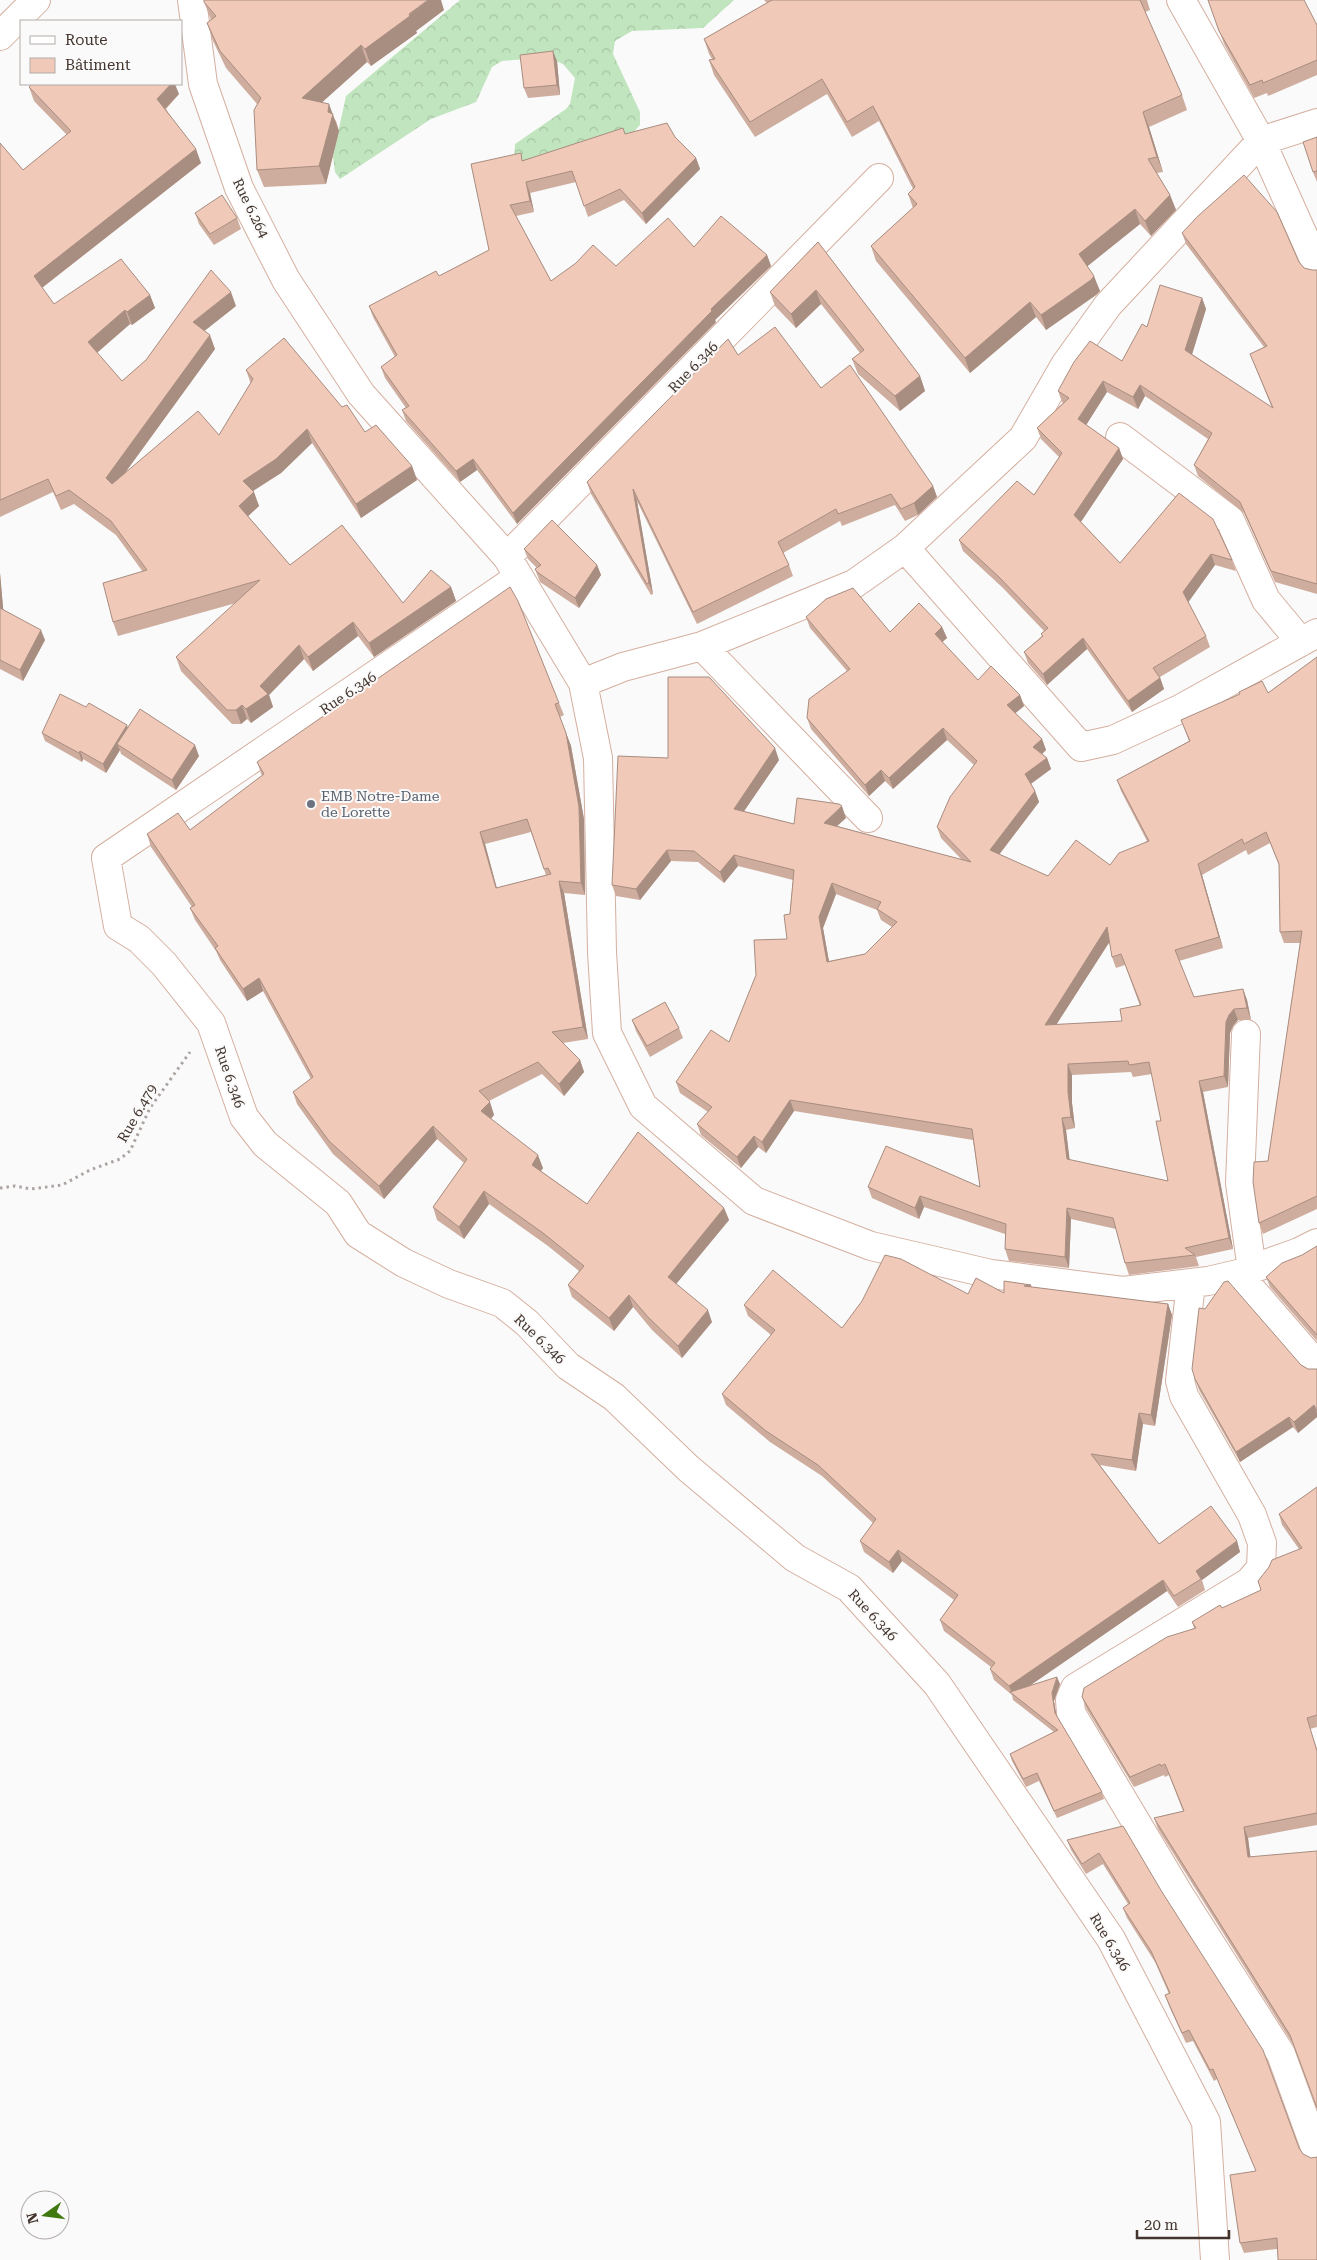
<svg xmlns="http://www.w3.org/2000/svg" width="1317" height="2260" viewBox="0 0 1317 2260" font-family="'Roboto Serif',serif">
<defs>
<pattern id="forest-crowns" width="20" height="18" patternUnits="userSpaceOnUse" patternTransform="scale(1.25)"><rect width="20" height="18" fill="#c1e5be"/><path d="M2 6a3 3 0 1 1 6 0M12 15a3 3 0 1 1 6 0" fill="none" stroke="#a7c5a4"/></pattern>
</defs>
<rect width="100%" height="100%" fill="#fafafa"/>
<path fill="url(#forest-crowns)" d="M460 0H734L703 28 632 31 615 41 613 54 640 112V125L631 135 556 167 514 160 515 144 566 109 570 104 575 78 563 64 546 57 502 61 492 67 476 102 431 119 340 179 335 172 333 156 346 96Z"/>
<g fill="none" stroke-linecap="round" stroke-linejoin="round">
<defs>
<path id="minor" d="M192 0 203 84 239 188 286 280 361 394 507 557 583 683 598 758 602 952 607 1033 643 1106 754 1201 871 1246 991 1274 1123 1291 1208 1281 1238 1274 1299 1252 1317 1243
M1181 0 1261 141 1317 266
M0 36 36 0
M1120 437 1230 520 1266 600 1301 642
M905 548 1081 747 1113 740 1180 709 1317 633
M507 557 879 178
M519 577 106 858 118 926 139 939 164 964 211 1023 244 1117 265 1144 338 1203 358 1234 404 1263 449 1284 502 1303 527 1323 568 1366 614 1397 688 1468 795 1558 849 1588 937 1684 1111 1939 1206 2122 1215 2260
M702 646 868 818
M583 683 623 667 702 646 854 584 905 548 1023 438 1065 365 1108 305 1261 141 1317 123
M1246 1034 1240 1183 1252 1270
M1238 1274 1317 1365
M1191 1283 1180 1381 1184 1396 1252 1515 1262 1543 1261 1568 1249 1582 1075 1688 1070 1700 1071 1713 1179 1894 1281 2054 1317 2153"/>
</defs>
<use href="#minor" stroke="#d5af9f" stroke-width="30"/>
<path stroke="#aba4a1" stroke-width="3" stroke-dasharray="2.5 4" stroke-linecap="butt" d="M0 1188 15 1186 31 1189 62 1185 90 1170 120 1159 130 1151 150 1108 190 1052"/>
<use href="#minor" stroke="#fff" stroke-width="28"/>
</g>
<path fill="#cead9e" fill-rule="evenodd" d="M764 0H1147L1150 10 1145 12 1182 95 1187 110 1149 127 1163 172 1157 173 1170 195 1176 210 1151 236 1140 224 1087 266 1100 291 1096 295 1046 330 1036 317 970 373 876 261 871 246 913 208 908 194 913 189 879 121 852 137 827 94 755 137 714 75 709 60 712 59 709 54 704 39 767 3Z
M1208 0 1317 25V75L1268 96 1267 93 1254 98 1224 44Z
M204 2 444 10 416 31 417 33 371 66 367 62 322 102 336 121 339 131 326 184 264 187 257 170V104L226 68 213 41 207 23 211 20Z
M557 61 560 95 528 98 524 88Z
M29 87 179 94 166 109 201 163 42 288 54 304 150 295 155 308 132 325 130 324 97 353 122 381 236 306 204 331 215 349 125 473 219 435 251 384 246 370 342 407 365 432 412 466 417 480 361 518 312 443 281 473 253 491 259 506 248 516 290 565 403 603 451 587 456 601 374 657 358 636 313 671 304 659 269 695 273 707 251 723 247 719 241 724H232L181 671 176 657 236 603 118 636 113 622 143 572 116 535 74 504 61 510 53 492 0 517V143L23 170 67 135 34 101Z
M625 134 675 137 696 158 700 169 646 224 624 200 588 217 576 182 530 193 534 212 516 216 551 281 694 247 767 255 771 266 715 320 716 322 517 524 477 470 460 482 406 421 402 410 406 408 385 378 381 367 395 357 373 317 369 306 439 276 489 250 523 160Z
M1317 137V182L1313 172Z
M195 213 237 218 241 229 214 245 199 224Z
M1182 233 1299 262 1304 268 1312 270H1317V594L1275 582 1244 513 1198 476 1194 465 1208 439 1145 396 1138 409 1107 392 1086 425 1119 448 1123 459 1081 522 1120 563 1179 493 1232 560 1236 571 1215 565 1188 602 1206 636 1210 647 1160 677 1164 689 1132 712 1087 649 1047 685 1028 663 1024 652 1042 636 1041 634 1044 631 1003 588 963 551 959 540 1034 495 1059 457 1041 439 1037 428 1063 403 1062 402 1058 391 1122 361 1147 327 1202 298 1206 309 1192 354 1272 408 1250 354 1264 347 1186 244Z
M818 242 920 376 925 391 900 411 858 374 852 359 860 353 821 304 796 328 775 306 770 292Z
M738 355 821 388 933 486 937 497 918 515 905 521 895 505 842 526 840 521 783 553 789 565 793 576 697 624 637 501 653 594 651 595 591 494 587 482Z
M524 549 597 565 601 575 579 608 540 582 535 569 537 568 528 559Z
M0 573 3 609 45 640 23 681 0 669Z
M806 617 890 632 942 627 947 638 942 642 978 680 1020 695 1024 706 1015 713 1042 739 1046 750 1042 754 1047 758 1051 769 1031 784 1035 791 1039 802 999 855 1048 876 1110 865 1147 841 1121 791 1117 780 1189 741 1181 720 1268 693 1317 657V1209L1263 1234 1259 1223 1300 943H1284L1280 932 1279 865 1270 843 1248 855 1246 850 1202 875 1223 948 1179 961 1194 997 1243 989 1247 1000 1251 1020H1238L1233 1026 1230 1033 1228 1087 1203 1092 1233 1249 1196 1257 1199 1266 1129 1275 1125 1263 1116 1229 1071 1219 1069 1268 1009 1261 1005 1249V1234L924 1207 919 1219 872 1198 868 1187H980L973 1140 794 1111 766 1153 758 1147 741 1168 701 1135 697 1124 708 1112 680 1093 676 1082 729 1042 787 939 793 880 738 866 724 883 698 862 671 861 640 900 616 896 612 885 668 758 779 760 744 811 794 824 846 818 837 826 962 860 941 838 937 827 974 765 947 740 893 789 885 781 869 796 811 729 807 718 847 671 810 628ZM836 894 877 910 881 920 892 927 865 954 829 961 823 928ZM1110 941 1112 957 1116 968 1125 965 1140 1006 1122 1021 1056 1025ZM1131 1072 1133 1077 1152 1074 1161 1121 1168 1181 1069 1160 1066 1130 1075 1128 1072 1103V1075Z
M559 703 564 715 560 717 571 746 584 819 585 895 564 893 588 1039 563 1043 580 1060 584 1072 564 1096 542 1074 489 1101 494 1115 491 1119 543 1168 541 1171 587 1204 724 1208 729 1220 676 1284 712 1322 682 1358 652 1330 633 1307 614 1331 572 1297 568 1285 579 1271 548 1246 489 1204 464 1239 437 1220 433 1207 464 1163 437 1139 384 1199 333 1154 297 1104 293 1092 311 1079 263 991 247 1001 220 960 216 951 195 920 190 908 192 907 151 847 147 834 190 830 262 776 257 762ZM531 832 546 875 497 888 485 844Z
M127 728 199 756 176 790 121 754 120 750 106 773 83 759 82 762 45 741 42 733Z
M632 1020 679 1028 683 1038 650 1057 636 1031Z
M1317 1246V1341L1270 1287 1266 1277Z
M1004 1281 1031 1285 1032 1287 1168 1304 1172 1315 1155 1426 1143 1424 1136 1471 1100 1465 1159 1544 1237 1541 1240 1552 1202 1580 1205 1590 1178 1607 1167 1591 1029 1686 1060 1684 1054 1701 1057 1717 1102 1792 1104 1799 1057 1818 1039 1781 1026 1787 1012 1761 1010 1754 1054 1732 1013 1700 1012 1695 994 1680 990 1669 991 1667 944 1631 940 1620 954 1600 902 1561 893 1573 864 1552 860 1541 873 1523 822 1476 770 1442 726 1405 722 1394 771 1335 748 1316 744 1305 842 1328 968 1294 1004 1293Z
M1301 1365 1308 1369H1317V1417L1298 1433 1293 1427 1240 1462 1199 1390 1195 1379Z
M1317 1487V1727L1310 1729 1317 1749V1825L1248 1838 1250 1857 1294 2046 1158 1829 1154 1818 1183 1811 1169 1775 1165 1777 1164 1775 1134 1787 1086 1708 1082 1697 1194 1628 1192 1622 1261 1591 1299 1549 1282 1525 1279 1514Z
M1123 1826 1299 2148 1303 2154 1311 2158 1277 2249 1244 2253 1240 2243 1256 2171 1217 2079 1214 2081 1193 2041 1186 2043 1169 2006 1165 1995 1169 1994 1155 1962 1127 1918 1123 1908 1128 1904 1103 1864 1086 1874 1071 1850 1067 1840Z"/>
<path fill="#a88d81" d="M428 0H441L444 10 416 31 417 33 371 66 365 49Z
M361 45 367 62 308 115 302 98Z
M553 51 557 61 560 95 557 85Z
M171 84H175L179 94 162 112 157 99Z
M329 104 339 131 326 184 319 166Z
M1143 112 1149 127 1163 172 1157 157Z
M196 149 201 163 39 290 34 276Z
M696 158 700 169 646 224 642 213Z
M526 182 530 193 534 212 530 201Z
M1170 195 1176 210 1151 236 1145 221Z
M1135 209 1140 224 1084 269 1079 254Z
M767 255 771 266 715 320 716 322 517 524 513 513 711 309Z
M1094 276 1100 291 1096 295 1046 330 1041 315Z
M816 290 821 304 796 328 791 314Z
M231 292 236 306 198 336 193 322Z
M150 295 155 308 132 325 127 312Z
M1202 298 1206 309 1190 361 1185 350Z
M1030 302 1036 317 970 373 965 358Z
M125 310 130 324 93 356 88 342Z
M210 335 215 349 111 492 106 478Z
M920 376 925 391 900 411 895 396Z
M1103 381 1107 392 1083 430 1078 419Z
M1140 385 1145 396 1138 409 1133 397Z
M307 429 312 443 281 473 248 494 243 481Z
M1119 448 1123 459 1078 526 1074 515Z
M473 459 477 470 460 482 456 471Z
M412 466 417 480 361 518 356 504Z
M933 486 937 497 918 515 914 503Z
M633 489 637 501 653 594 649 583Z
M254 492 259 506 244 520 239 506Z
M1211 554 1215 565 1187 604 1183 592Z
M597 565 601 575 579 608 575 598Z
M0 573 4 618 0 608Z
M451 587 456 601 374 657 369 643Z
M353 622 358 636 313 671 308 657Z
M942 627 947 638 939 645 935 634Z
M41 630 45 640 23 681 20 670Z
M1083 638 1087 649 1047 685 1043 674Z
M299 645 304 659 269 695 273 707 251 723 246 709 260 686Z
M1160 678 1164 689 1132 712 1128 701Z
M1020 695 1024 706 1011 717 1007 705Z
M242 705 247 719 241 724 236 710Z
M127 725 130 734 117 744 120 750 106 773 103 764Z
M943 728 947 740 893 789 889 778Z
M566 733 571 746 584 819 585 895 581 883Z
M1042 739 1046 750 1038 758 1033 747Z
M195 745 199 756 176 790 172 780Z
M775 748 779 760 738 820 734 809Z
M80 751 83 759 82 762 79 753Z
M1047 758 1051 769 1029 785 1025 774Z
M881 770 885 781 869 796 865 785Z
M1035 791 1039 802 994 861 990 850Z
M842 806 846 818 828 834 824 823Z
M480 832 485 844 500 901 496 888Z
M667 850 671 861 640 900 636 889Z
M734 855 738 866 724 883 720 872Z
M1198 864 1202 875 1223 948 1219 937Z
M559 881 564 893 588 1039 583 1027Z
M832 883 836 894 823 928 831 973 827 962 819 917Z
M1107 927 1112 938 1049 1036 1045 1025Z
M259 978 263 991 247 1001 243 989Z
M1243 989 1247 1000 1251 1020 1247 1008Z
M1234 1009 1238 1020 1233 1026 1230 1033 1228 1087 1224 1076 1226 1022 1229 1015Z
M580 1060 584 1072 564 1096 559 1084Z
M1068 1064 1072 1075V1103L1075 1128 1071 1117 1068 1092Z
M1199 1081 1203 1092 1233 1249 1229 1238Z
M790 1100 794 1111 766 1153 762 1142Z
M490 1102 494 1115 486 1124 481 1111Z
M1062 1118 1066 1130 1071 1170 1067 1159Z
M433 1126 437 1139 384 1199 379 1186Z
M754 1136 758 1147 741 1168 737 1157Z
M538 1155 543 1168 536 1178 532 1165Z
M484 1191 489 1204 464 1239 459 1227Z
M920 1196 924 1207 919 1219 915 1208Z
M724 1208 729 1220 672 1289 668 1277Z
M1067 1208 1071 1219 1069 1268 1065 1257Z
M629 1295 633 1307 614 1331 609 1318Z
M1168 1304 1172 1315 1155 1426 1151 1415Z
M708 1310 712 1322 682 1358 678 1346Z
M1314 1405 1317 1413V1417L1298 1433 1294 1422Z
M1139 1413 1143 1424 1136 1471 1132 1460Z
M1289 1417 1293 1427 1240 1462 1236 1452Z
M1237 1541 1240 1552 1202 1580 1196 1571Z
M898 1550 902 1561 893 1573 889 1562Z
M1163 1580 1167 1591 1015 1696 1012 1693 1009 1686Z
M1057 1677 1060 1684 1054 1701 1057 1721 1055 1713 1052 1693Z
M1244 1827 1248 1838 1252 1868 1248 1857Z"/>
<path fill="#f0c9b8" stroke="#a88d81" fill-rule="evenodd" d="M204 0H428L409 14 410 16 365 49 361 45 302 98 329 104 328 112 333 114 319 166 257 170 254 110 261 98 220 51 207 23 216 16 204 2Z
M771 0H1140L1182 95 1143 112 1157 157 1148 159 1170 195 1145 221 1135 209 1079 254 1094 276 1091 280 1041 315 1030 302 965 358 871 246 917 204 908 194 915 187 873 106 847 122 822 79 750 122 709 60 715 59 704 39 772 0Z
M1208 0H1304L1317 25V60L1263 83 1262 80 1250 85 1219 31Z
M553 51 557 85 524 88 520 55Z
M32 84H171L157 99 196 149 34 276 54 304 121 259 150 295 127 312 125 310 88 342 122 381 146 360 211 270 231 292 193 322 210 335 106 478 112 484 198 411 219 435 253 379 246 370 284 338 342 407 347 405 365 432 376 425 412 466 356 504 307 429 276 459 243 481 254 492 239 506 290 565 342 525 403 603 431 570 451 587 369 643 353 622 308 657 299 645 260 686 268 694 246 709 242 705 236 710H227L176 657 260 580 113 622 103 583 147 570 111 521 69 490 56 496 48 479 0 500V143L23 170 71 131 29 87Z
M667 123 675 137 696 158 642 213 620 189 584 206 572 171 526 182 530 201 510 205 551 281 576 263 593 245 616 266 668 218 694 247 721 216 767 255 711 309 712 311 513 513 473 459 456 471 402 410 409 406 381 367 397 355 369 306 436 271 439 276 489 250 471 164 521 153 522 161 623 128 625 134Z
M1317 137V171L1313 172 1303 142Z
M1244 175 1277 212 1299 262 1304 268 1312 270H1317V584L1271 571 1240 502 1194 465 1212 433 1140 385 1133 397 1103 381 1078 419 1119 448 1074 515 1120 563 1179 493 1213 519 1232 560 1211 554 1183 592 1206 636 1153 668 1160 678 1128 701 1083 638 1043 674 1024 652 1043 636 1041 634 1048 628 999 577 959 540 1017 481 1034 495 1062 453 1037 428 1069 398 1058 391 1074 362 1090 341 1122 361 1142 324 1147 327 1160 285 1202 298 1185 350 1273 408 1250 354 1267 346 1182 233 1198 216Z
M222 195 237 218 210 234 195 213Z
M818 242 920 376 895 396 852 359 864 350 816 290 791 314 770 292Z
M775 327 821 388 850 365 933 486 914 503 901 509 891 494 838 514 836 509 778 542 789 565 693 612 633 489 649 583 647 584 587 482 728 339 738 355Z
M552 520 597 565 575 598 537 572 535 569 541 565 524 549Z
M510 587 518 601 559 703 555 704 566 733 579 807 581 883 559 881 583 1027 552 1032 580 1060 559 1084 538 1062 479 1091 490 1102 481 1111 538 1155 532 1165 587 1204 638 1132 724 1208 668 1277 708 1310 678 1346 648 1317 629 1295 609 1318 568 1285 584 1266 543 1233 484 1191 459 1227 433 1207 467 1159 433 1126 379 1186 329 1141 293 1092 313 1077 259 978 243 989 215 948 218 946 190 908 195 905 147 834 178 813 190 830 264 774 257 762ZM527 819 544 869 548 868 551 874 496 888 480 832Z
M853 588 890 632 919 603 942 627 935 634 978 680 991 666 1020 695 1007 705 1042 739 1033 747 1047 758 1025 774 1035 791 990 850 1048 876 1076 840 1110 865 1119 853 1149 841 1117 780 1190 741 1181 720 1240 694 1239 692 1262 681 1268 693 1317 657V1196L1259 1223 1253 1182 1254 1162 1268 1161 1302 931 1280 932 1279 864 1266 832 1244 844 1242 839 1198 864 1219 937 1175 950 1194 997 1243 989 1247 1008 1234 1009 1229 1015 1226 1022 1224 1076 1199 1081 1229 1238 1185 1248 1195 1255 1125 1263 1113 1218 1067 1208 1065 1257 1005 1249 1006 1224 920 1196 915 1208 868 1187 886 1146 980 1187 972 1129 790 1100 762 1142 754 1136 737 1157 697 1124 712 1107 676 1082 711 1030 729 1042 756 975 754 940 787 939 784 915 790 914 794 870 734 855 720 872 694 851 667 850 636 889 612 885 618 756 668 758V677H709L775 748 734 809 794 824 797 798 839 804 842 806 824 823 971 862 937 827 950 797 977 761 943 728 889 778 881 770 865 785 807 718 809 699 850 669 806 617 826 599ZM832 883 881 902 877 909 897 922 865 954 827 962 819 917ZM1107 927 1112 957 1121 954 1141 1005 1120 1009 1122 1021 1045 1025ZM1128 1061 1129 1065 1149 1062 1161 1121H1156L1168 1181 1067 1159 1062 1118 1071 1117 1068 1092V1064Z
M0 608 41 630 20 670 0 660Z
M60 694 86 707 89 703 127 725 103 764 80 751 79 753 42 733Z
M140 709 195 745 172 780 117 744Z
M665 1002 679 1028 647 1046 632 1020Z
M1317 1246V1335L1266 1277 1282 1263 1302 1255Z
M885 1255 901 1259 968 1294 976 1278 1004 1293V1281L1031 1285 1024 1286 1168 1304 1151 1415 1139 1413 1132 1460 1091 1454 1159 1544 1211 1506 1237 1541 1196 1571 1201 1579 1174 1596 1163 1580 1009 1686 990 1669 995 1663 940 1620 958 1595 898 1550 889 1562 860 1541 876 1519 818 1465 766 1431 722 1394 775 1330 744 1305 773 1270 842 1328 862 1301Z
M1228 1281 1301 1365 1308 1369H1317V1411L1314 1405 1294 1422 1289 1417 1236 1452 1195 1379 1192 1369 1199 1308 1205 1309 1224 1282Z
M1317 1487V1715L1307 1718 1317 1751V1813L1244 1827 1248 1857 1317 1851V2108L1290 2035 1154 1818 1184 1811 1165 1764 1161 1766 1160 1764 1130 1777 1082 1697 1084 1688 1167 1637 1196 1628 1192 1622 1220 1605 1222 1608 1261 1590 1258 1581 1269 1567 1272 1560 1302 1548 1279 1514Z
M1057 1677 1052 1693 1055 1713 1102 1792 1054 1811 1037 1773 1023 1779 1010 1754 1058 1730 1010 1692Z
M1123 1826 1162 1892 1263 2050 1299 2148 1303 2154 1311 2158 1317 2157V2260H1278L1277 2238 1240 2243 1230 2175 1256 2171 1213 2069 1210 2070 1189 2030 1182 2033 1165 1995 1170 1993 1151 1951 1123 1908 1130 1903 1099 1853 1082 1864 1067 1840Z"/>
<circle fill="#6b7280" stroke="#fafafa" stroke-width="2" cx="311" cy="804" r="5"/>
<g text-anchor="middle" stroke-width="4" stroke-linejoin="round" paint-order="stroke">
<g font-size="14" fill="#43342d" stroke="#fafafa">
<text transform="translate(251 208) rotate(64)" y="5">Rue 6.264</text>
<text transform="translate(693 367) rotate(-46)" y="5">Rue 6.346</text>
<text transform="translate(348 693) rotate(-34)" y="5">Rue 6.346</text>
<text transform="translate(230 1077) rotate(71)" y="5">Rue 6.346</text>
<text transform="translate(137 1113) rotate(-60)" y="5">Rue 6.479</text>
<text transform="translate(540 1339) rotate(44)" y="5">Rue 6.346</text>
<text transform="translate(873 1615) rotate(47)" y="5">Rue 6.346</text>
<text transform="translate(1110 1942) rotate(59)" y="5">Rue 6.346</text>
</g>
<g font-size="14" fill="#5b616d" stroke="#fafafa" text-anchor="start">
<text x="321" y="801">EMB Notre-Dame<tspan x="321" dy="16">de Lorette</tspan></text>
</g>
</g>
<rect x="20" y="20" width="162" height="65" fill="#fafafa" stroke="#b1aba8"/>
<rect x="30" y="36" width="25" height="8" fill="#ffffff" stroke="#b1aba8"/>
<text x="65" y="45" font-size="15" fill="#43342d">Route</text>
<rect x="30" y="58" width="25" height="15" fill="#f0c9b8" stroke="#b1aba8"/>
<text x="65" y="70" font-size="15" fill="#43342d">Bâtiment</text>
<g transform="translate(45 2215) rotate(256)"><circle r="24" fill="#fafafa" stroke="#b1aba8"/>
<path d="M0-4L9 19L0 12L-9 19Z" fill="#3f7910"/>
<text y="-8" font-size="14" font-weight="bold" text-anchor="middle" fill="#43342d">N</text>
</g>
<path d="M1137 2230v8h92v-8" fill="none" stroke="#43342d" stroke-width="2.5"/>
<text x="1144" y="2230" font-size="15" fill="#43342d" stroke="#fafafa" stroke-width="4" paint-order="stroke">20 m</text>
</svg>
